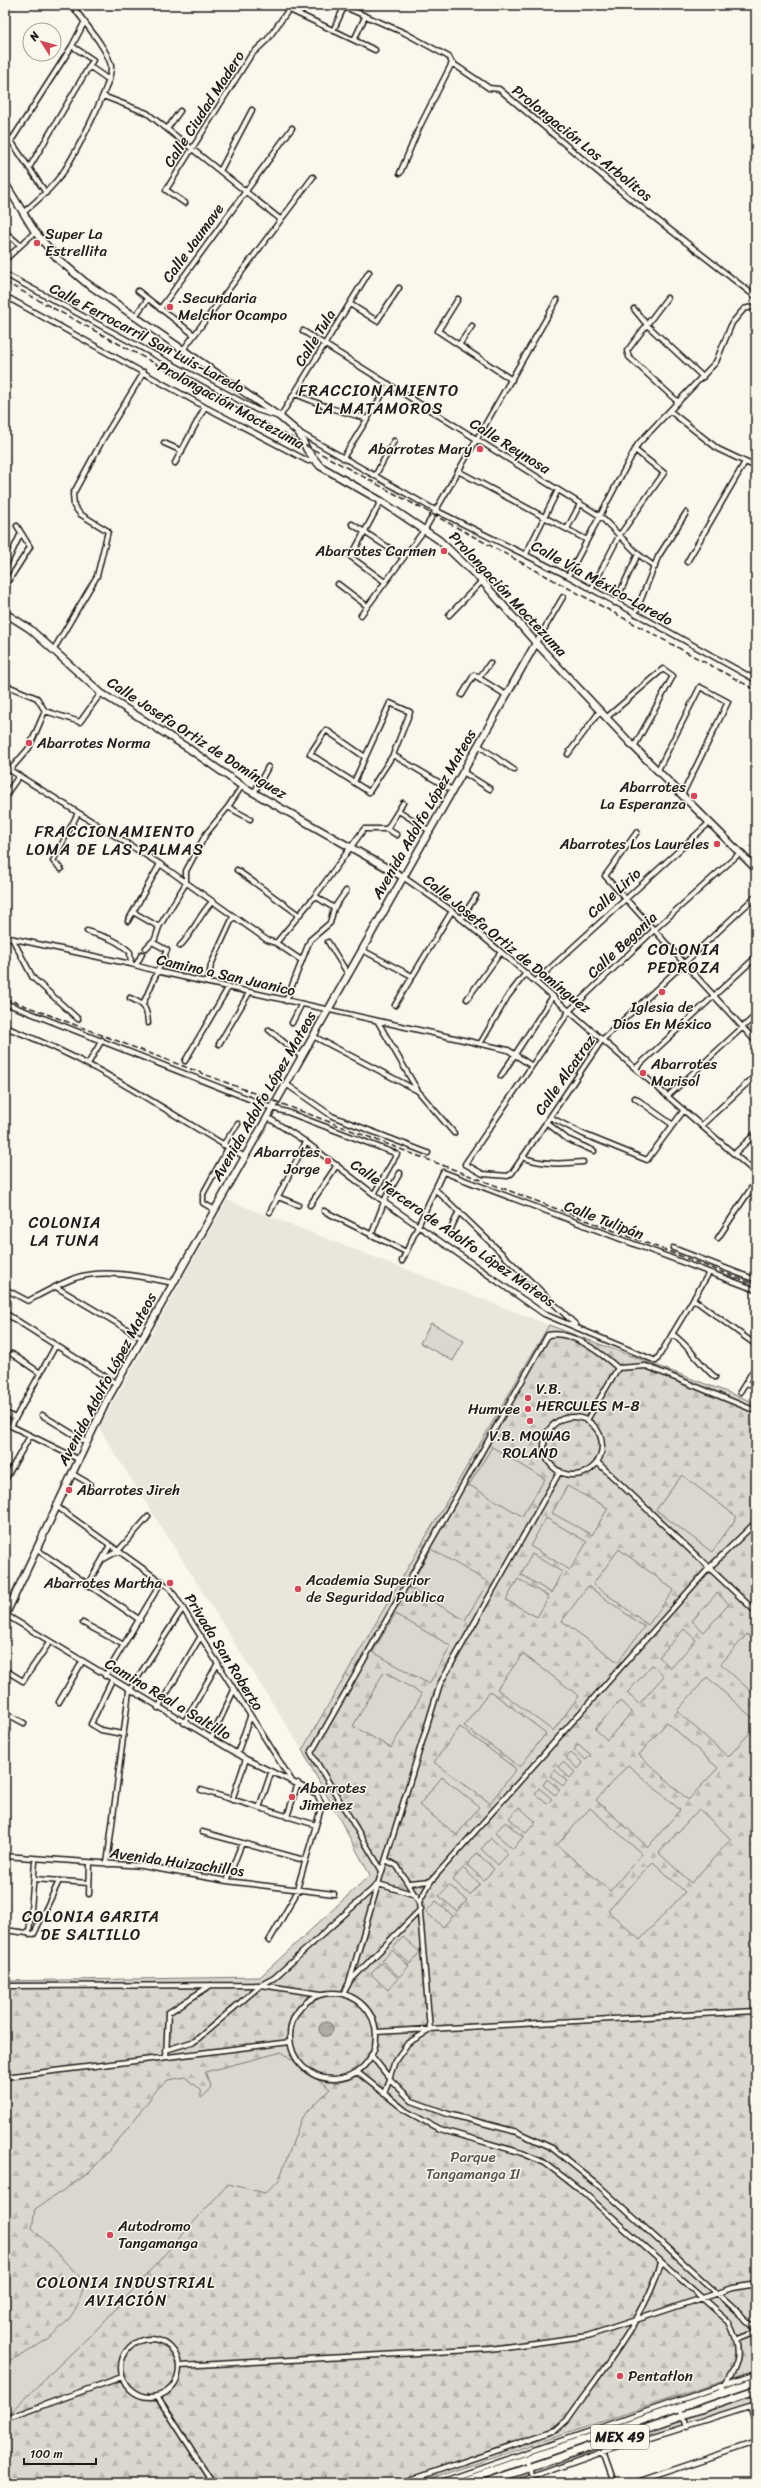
<svg xmlns="http://www.w3.org/2000/svg" width="761" height="2488" viewBox="0 0 761 2488" font-family="Sriracha,sans-serif">
<defs>
<pattern id="forest-firs" width="22" height="20" patternUnits="userSpaceOnUse"><rect width="22" height="20" fill="#dad7ce"/><path d="M5 1l3.5 6h-7zM16 11l3.5 6h-7z" fill="#bab8b0"/></pattern>
<pattern id="water-ripples" width="26" height="14" patternUnits="userSpaceOnUse"><rect width="26" height="14" fill="#afaca5"/><path d="M2 4q2-2 4 0t4 0M15 11q2-2 4 0t4 0" fill="none" stroke="#96938d"/></pattern>
</defs>
<rect width="100%" height="100%" fill="#fbf7ec"/>
<filter id="ink" filterUnits="userSpaceOnUse"><feTurbulence type="fractalNoise" baseFrequency=".025" numOctaves="2"/><feDisplacementMap in="SourceGraphic" scale="8" xChannelSelector="R" yChannelSelector="G"/><feConvolveMatrix kernelMatrix="1 2 1 2 8 2 1 2 1" color-interpolation-filters="sRGB"/></filter>
<g filter="url(#ink)">
<path fill="#eae6dc" d="M227 1200 549 1325 302 1750 99 1428Z"/>
<path fill="url(#forest-firs)" stroke="#7b7a75" d="M549 1325 756 1403V2370L418 2483H5V1981L260 1977 370 1875 302 1750Z"/>
<path fill="#dad7ce" stroke="#7b7a75" d="M431 1323 464 1341 453 1361 420 1343Z
M492 1447 545 1479 522 1516 469 1485Z
M682 1475 737 1517 712 1552 656 1510Z
M567 1486 608 1508 592 1535 552 1513Z
M546 1518 587 1542 570 1570 530 1546Z
M431 1549 488 1582 465 1620 409 1588Z
M619 1549 674 1590 648 1625 593 1584Z
M532 1554 562 1572 551 1593 521 1574Z
M518 1579 549 1597 537 1617 506 1600Z
M588 1586 644 1627 618 1662 562 1621Z
M717 1593 729 1604 704 1632 692 1621Z
M395 1614 451 1646 429 1684 373 1652Z
M684 1629 696 1640 671 1668 659 1657Z
M747 1634 756 1642V1696L721 1664Z
M523 1654 579 1696 553 1731 497 1689Z
M652 1665 664 1676 639 1704 627 1693Z
M384 1672 422 1694 391 1748 353 1726Z
M707 1677 756 1721V1726L728 1757 677 1711Z
M490 1691 546 1733 520 1767 464 1726Z
M620 1701 632 1712 607 1740 595 1729Z
M667 1722 718 1768 688 1800 639 1755Z
M460 1727 516 1769 490 1803 434 1762Z
M578 1744 591 1755 586 1760 574 1750Z
M571 1753 583 1763 578 1769 566 1758Z
M563 1762 575 1772 570 1778 558 1767Z
M628 1765 680 1810 648 1847 596 1800Z
M555 1770 567 1781 563 1786 550 1776Z
M442 1777 479 1807 457 1835 419 1805Z
M547 1779 560 1790 555 1795 543 1785Z
M539 1788 552 1799 547 1804 535 1794Z
M519 1807 536 1822 526 1833 509 1818Z
M590 1808 642 1854 610 1891 557 1845Z
M699 1809 731 1839 691 1883 659 1853Z
M505 1822 523 1837 513 1849 495 1833Z
M491 1838 508 1854 498 1865 481 1849Z
M477 1853 494 1869 484 1880 467 1865Z
M653 1862 685 1892 640 1940 608 1911Z
M463 1868 480 1884 470 1895 453 1880Z
M449 1885 467 1900 457 1911 439 1896Z
M436 1901 453 1916 443 1927 426 1912Z
M403 1937 420 1952 410 1964 393 1948Z
M392 1950 409 1966 399 1977 382 1961Z
M381 1963 398 1978 388 1990 371 1974Z
M282 2052 330 2089 302 2117 279 2180 265 2193 228 2184 103 2323 5 2417V2362C35 2352 90 2315 82 2279L32 2228 35 2209 89 2173 126 2131 158 2088 168 2080 185 2077 200 2090 201 2098 208 2092 211 2086 205 2072Z
M756 2393V2402L686 2426V2417Z
M683 2418 685 2425 534 2476 532 2470Z
M528 2470 531 2476 511 2483H494Z"/>
<path fill="url(#water-ripples)" stroke="#74726e" d="M319 2029a7 7 0 1 1 14 0a7 7 0 1 1-14 0Z"/>
<g fill="none" stroke-linecap="round" stroke-linejoin="round">
<defs>
<path id="street" d="M340 5 405 33 449 57 452 63 489 88 499 89 628 197 756 297
M290 10 375 50
M333 31 344 7
M354 40 365 17
M89 66 109 80
M103 96 147 113 280 219
M167 129 180 111
M5 132 46 193
M11 141 72 46 84 23
M29 168 93 60 72 46
M220 171 252 110
M400 173 419 128 452 63
M185 203 166 190 251 55 267 40 292 5
M24 212C39 199 53 187 64 171 75 154 113 83 111 66 108 49 82 20 72 5
M5 232 20 245
M6 259 35 232
M5 274 257 410 280 417 369 272
M138 291 193 334
M5 296 205 407 308 461 314 460
M667 298 627 351 629 357 678 402
M458 299 438 331 512 380
M350 304 377 321 399 288
M160 309 292 128
M634 309 647 325 703 377
M135 316 148 299
M303 331 600 516 638 554 655 567
M459 345 472 326
M183 350 313 177
M295 394 330 408 368 419
M670 411 718 449 756 467
M300 433 435 510 568 576 756 680
M164 443 182 451
M343 458 389 384
M175 463 205 407
M458 471 587 540
M375 476 394 441
M381 501 351 557 385 582
M352 524 403 557
M567 529 580 504
M526 554 558 490
M687 562 745 462
M5 567 21 533
M568 576 638 444 716 362 732 323 744 309 756 306
M338 584 367 606
M5 586 30 547 17 526
M591 590 619 536 664 473 635 450
M615 603 638 554
M635 614 658 557 686 513
M361 615 425 529 557 300
M449 615 482 581
M536 643 563 597
M54 649 97 576 108 531 80 514 74 506 73 494 103 439 144 372
M479 678 490 663
M5 685 37 698 45 711
M462 695 474 675 506 695
M45 711 80 722 101 693
M606 718 663 669 673 676 634 747
M478 745 514 770
M568 754 600 711
M393 755 452 790
M5 767 160 864 267 940 276 943 301 960
M10 770 29 748 45 711
M658 770 700 687 728 702 682 795
M463 772 490 789
M354 782 390 703 410 712 393 755 369 792 310 754 326 730 365 757
M254 793 268 767
M5 796 19 776
M228 807 250 819
M399 811 430 831
M387 829 397 835
M637 832 605 876 756 1042
M740 853 654 930 570 1010 465 1164 483 1174 508 1176 512 1173 602 1040 756 896
M61 869 53 861 78 813
M237 870 299 915
M403 877 452 911 501 952 756 1173
M315 896 334 908
M334 908 346 891
M133 912 159 927
M461 919 476 896
M128 921 160 864
M87 931C106 938 113 937 130 952L131 964
M5 937 131 964 156 971 508 1050 532 1066
M13 940 33 978 78 1019
M328 942 348 974
M276 943 315 896 364 829H387L403 803
M180 946C193 933 199 915 212 902
M146 948 155 939 159 927 186 883V871L206 834 228 807 242 786
M362 950 412 976
M136 965 142 954
M536 981 709 823
M208 983 211 965 233 917
M130 998C144 1004 147 1007 148 1023
M467 999 501 952
M286 1001 310 940 330 923 334 908
M5 1003 272 1108 287 1112 397 1154 374 1194
M143 1004 167 950 152 942
M395 1005 452 911
M378 1022 418 1091 454 1133
M292 1023 301 1005
M10 1029C96 1061 166 1112 245 1157
M269 1030 302 1057
M313 1036 418 1091
M219 1044 249 993
M480 1044 508 996 526 973
M185 1061 228 988
M88 1064 102 1040
M636 1068 756 957
M501 1076 553 996
M752 1079 756 1084
M286 1084 332 1116 428 1153
M669 1095 756 1015
M635 1098 673 1125
M267 1117 306 1142 384 1202 544 1314 656 1361 709 1273
M550 1117 583 1134 647 1160 684 1110
M546 1122 567 1139 594 1151
M702 1125 756 1075
M223 1145 238 1124
M734 1154 756 1133
M522 1157C543 1165 561 1164 583 1162
M435 1189 576 1325
M278 1197 298 1205
M310 1205 337 1165
M215 1210 203 1203V1194L228 1148
M324 1211 406 1252
M270 1212 306 1142
M451 1229 459 1211
M371 1236 386 1197 400 1173
M718 1238 756 1181
M673 1248 756 1280
M402 1261 443 1172 756 1290
M56 1287 142 1338
M5 1289 28 1301C43 1293 59 1284 75 1278 105 1268 144 1277 173 1283
M693 1299 756 1345
M5 1313 117 1384
M672 1334C690 1346 699 1364 715 1377
M56 1345 11 1426 78 1459
M12 1354 40 1373
M618 1368 646 1366 756 1411
M746 1383 756 1386
M740 1392 756 1366
M5 1413 15 1418
M42 1415 86 1442
M544 1446a29 29 0 1 1 58 0a29 29 0 1 1-58 0Z
M597 1462 756 1612
M71 1473 90 1484
M5 1480 30 1436
M56 1506 170 1588 292 1781
M36 1549 140 1620
M102 1560 110 1545
M87 1585 102 1560 118 1551 148 1517
M6 1615 246 1759 317 1794 322 1805 295 1896 269 1941
M83 1623 124 1645
M5 1670 23 1681 49 1643
M105 1676 162 1581
M112 1680 91 1724 101 1730 122 1734
M59 1702 82 1662
M158 1708 201 1636
M5 1713 24 1723
M184 1723 218 1663
M211 1739 234 1690
M237 1754 250 1717
M201 1790 316 1825
M232 1800 246 1759
M259 1808 271 1773
M287 1817 298 1783
M202 1832 304 1860
M5 1856 142 1866 227 1881 334 1894
M107 1864 129 1691 183 1608
M382 1871 311 1753 548 1335C571 1330 601 1353 618 1368L587 1420
M34 1879 89 1883
M227 1881 242 1843
M409 1883 431 1881
M89 1894 90 1863
M419 1902 431 1881 709 1568 756 1522
M5 1930 34 1934 59 1881
M29 1934 35 1862
M350 1981 421 1909
M5 1986 261 1985 274 1978 378 1884 440 1684 560 1471
M290 2036a43 43 0 1 1 86 0a43 43 0 1 1-86 0Z
M343 1994 349 1983 378 1884 416 1895
M376 2032 756 2011
M166 2050 195 2041 261 1985 321 1994
M371 2055 391 2080 412 2101 448 2114 517 2132 552 2148 598 2185 756 2329
M166 2057 168 2013 211 1985
M357 2072 406 2111 439 2129 522 2153 545 2163 583 2192 729 2322C745 2353 738 2366 719 2393
M5 2077 290 2042
M384 2094 395 2061 408 2043 430 2030 419 1902 397 1866 386 1860
M121 2368a29 29 0 1 1 58 0a29 29 0 1 1-58 0Z
M738 2339 756 2332
M180 2366 490 2349 587 2336 733 2288 756 2284
M158 2397 213 2483
M681 2406 687 2427
M750 2406 756 2424
M5 2419 122 2377
M603 2452 614 2483
M526 2458 532 2477
M401 2483 556 2430 567 2420C601 2371 644 2321 661 2263
M438 2483 756 2374
M515 2483 603 2452 756 2404
M634 2483 756 2442
M750 2483 756 2481"/>
<path id="secondary" d="M5 183 35 232 58 259 85 282 280 417 299 433 307 450 320 466 381 501 439 540 482 581 536 643 634 747 756 869
M5 613 30 629 101 693 188 748 242 786 403 877
M5 1616 106 1402 536 643"/>
<path id="primary" d="M457 2483 756 2381
M484 2483 756 2390"/>
</defs>
<use href="#street" stroke="#1c1c1c" stroke-width="7"/>
<use href="#secondary" stroke="#1c1c1c" stroke-width="9"/>
<use href="#primary" stroke="#1c1c1c" stroke-width="10"/>
<use href="#street" stroke="#fbf7ec" stroke-width="4"/>
<use href="#secondary" stroke="#fbf7ec" stroke-width="6"/>
<use href="#primary" stroke="#fbf7ec" stroke-width="7"/>
<path stroke="#1c1c1c" stroke-width="1.5" stroke-dasharray="6 3" stroke-linecap="butt" d="M5 282 756 690
M5 998 756 1285"/>
</g>
</g>
<g fill="#d1495b" stroke="#fbf7ec" stroke-width="1.5">
<circle cx="37" cy="243" r="4"/>
<circle cx="170" cy="307" r="4"/>
<circle cx="480" cy="449" r="4"/>
<circle cx="444" cy="551" r="4"/>
<circle cx="29" cy="743" r="4"/>
<circle cx="694" cy="796" r="4"/>
<circle cx="717" cy="844" r="4"/>
<circle cx="662" cy="992" r="4"/>
<circle cx="643" cy="1073" r="4"/>
<circle cx="328" cy="1161" r="4"/>
<circle cx="528" cy="1398" r="4"/>
<circle cx="528" cy="1409" r="4"/>
<circle cx="530" cy="1421" r="4"/>
<circle cx="69" cy="1490" r="4"/>
<circle cx="170" cy="1583" r="4"/>
<circle cx="298" cy="1589" r="4"/>
<circle cx="292" cy="1797" r="4"/>
<circle cx="110" cy="2235" r="4"/>
<circle cx="620" cy="2376" r="4"/>
</g>
<g text-anchor="middle" stroke-width="3" stroke-linejoin="round" paint-order="stroke">
<rect fill="#fbf7ec" stroke="#5f5e5a" stroke-width="1" x="591" y="2425" width="58" height="24" rx="3"/>
<g font-size="14" font-weight="bold" fill="#1c1c1c">
<text x="620" y="2442">MEX 49</text>
</g>
<g font-size="15" fill="#1c1c1c" stroke="#fbf7ec">
<text transform="translate(204 109) rotate(-57)" y="5">Calle Ciudad Madero</text>
<text transform="translate(582 143) rotate(39)" y="5">Prolongación Los Arbolitos</text>
<text transform="translate(193 243) rotate(-54)" y="5">Calle Jaumave</text>
<text transform="translate(147 338) rotate(28)" y="5">Calle Ferrocarril San Luis-Laredo</text>
<text transform="translate(315 338) rotate(-58)" y="5">Calle Tula</text>
<text transform="translate(231 405) rotate(29)" y="5">Prolongación Moctezuma</text>
<text transform="translate(510 446) rotate(32)" y="5">Calle Reynosa</text>
<text transform="translate(602 583) rotate(29)" y="5">Calle Vía México-Laredo</text>
<text transform="translate(508 594) rotate(47)" y="5">Prolongación Moctezuma</text>
<text transform="translate(197 738) rotate(33)" y="5">Calle Josefa Ortiz de Domínguez</text>
<text transform="translate(424 814) rotate(-60)" y="5">Avenida Adolfo López Mateos</text>
<text transform="translate(614 893) rotate(-42)" y="5">Calle Lirio</text>
<text transform="translate(507 944) rotate(39)" y="5">Calle Josefa Ortiz de Domínguez</text>
<text transform="translate(622 945) rotate(-43)" y="5">Calle Begonia</text>
<text transform="translate(226 975) rotate(13)" y="5">Camino a San Juanico</text>
<text transform="translate(565 1075) rotate(-55)" y="5">Calle Alcatraz</text>
<text transform="translate(264 1096) rotate(-60)" y="5">Avenida Adolfo López Mateos</text>
<text transform="translate(604 1220) rotate(21)" y="5">Calle Tulipán</text>
<text transform="translate(453 1233) rotate(35)" y="5">Calle Tercera de Adolfo López Mateos</text>
<text transform="translate(107 1379) rotate(-62)" y="5">Avenida Adolfo López Mateos</text>
<text transform="translate(224 1652) rotate(58)" y="5">Privada San Roberto</text>
<text transform="translate(168 1699) rotate(31)" y="5">Camino Real a Saltillo</text>
<text transform="translate(177 1862) rotate(8)" y="5">Avenida Huizachillos</text>
</g>
<g font-size="15" fill="#1c1c1c" stroke="#fbf7ec" text-anchor="start">
<text x="45" y="239">Super La<tspan x="45" dy="17">Estrellita</tspan></text>
<text x="178" y="303">.Secundaria<tspan x="178" dy="17">Melchor Ocampo</tspan></text>
<text x="472" y="454" text-anchor="end">Abarrotes Mary</text>
<text x="436" y="556" text-anchor="end">Abarrotes Carmen</text>
<text x="37" y="748">Abarrotes Norma</text>
<text x="686" y="792" text-anchor="end">Abarrotes<tspan x="686" dy="17">La Esperanza</tspan></text>
<text x="709" y="849" text-anchor="end">Abarrotes Los Laureles</text>
<text x="662" y="1012" text-anchor="middle">Iglesia de<tspan x="662" dy="17">Dios En México</tspan></text>
<text x="651" y="1069">Abarrotes<tspan x="651" dy="17">Marisol</tspan></text>
<text x="320" y="1157" text-anchor="end">Abarrotes<tspan x="320" dy="17">Jorge</tspan></text>
<text x="536" y="1394">V.B.<tspan x="536" dy="17">HERCULES M-8</tspan></text>
<text x="520" y="1414" text-anchor="end">Humvee</text>
<text x="530" y="1441" text-anchor="middle">V.B. MOWAG<tspan x="530" dy="17">ROLAND</tspan></text>
<text x="77" y="1495">Abarrotes Jireh</text>
<text x="306" y="1585">Academia Superior<tspan x="306" dy="17">de Seguridad Publica</tspan></text>
<text x="162" y="1588" text-anchor="end">Abarrotes Martha</text>
<text x="300" y="1793">Abarrotes<tspan x="300" dy="17">Jimenez</tspan></text>
<text x="118" y="2231">Autodromo<tspan x="118" dy="17">Tangamanga</tspan></text>
<text x="628" y="2381">Pentatlon</text>
</g>
<g font-size="15" fill="#555451" stroke="#fbf7ec">
<text x="473" y="2162">Parque<tspan x="473" dy="17">Tangamanga II</tspan></text>
</g>
<g font-size="16" letter-spacing="1" fill="#1c1c1c" stroke="#fbf7ec">
<text x="379" y="396">FRACCIONAMIENTO<tspan x="379" dy="18">LA MATAMOROS</tspan></text>
<text x="115" y="837">FRACCIONAMIENTO<tspan x="115" dy="18">LOMA DE LAS PALMAS</tspan></text>
<text x="684" y="955">COLONIA<tspan x="684" dy="18">PEDROZA</tspan></text>
<text x="65" y="1228">COLONIA<tspan x="65" dy="18">LA TUNA</tspan></text>
<text x="91" y="1922">COLONIA GARITA<tspan x="91" dy="18">DE SALTILLO</tspan></text>
<text x="126" y="2288">COLONIA INDUSTRIAL<tspan x="126" dy="18">AVIACIÓN</tspan></text>
</g>
</g>
<rect width="761" height="2488" fill="none" stroke="#fbf7ec" stroke-width="20"/>
<rect x="10" y="10" width="741" height="2468" fill="none" stroke="#1c1c1c" stroke-width="1.5" filter="url(#ink)"/>
<g transform="translate(42 42) rotate(307)"><circle r="19" fill="#fbf7ec" stroke="#a29f99"/>
<path d="M0-3L7 15L0 10L-7 15Z" fill="#d1495b"/>
<text y="-6" font-size="11" font-weight="bold" text-anchor="middle" fill="#1c1c1c">N</text>
</g>
<path d="M24 2458v6h72v-6" fill="none" stroke="#1c1c1c" stroke-width="2"/>
<text x="30" y="2458" font-size="12" fill="#1c1c1c" stroke="#fbf7ec" stroke-width="3" paint-order="stroke">100 m</text>
</svg>
